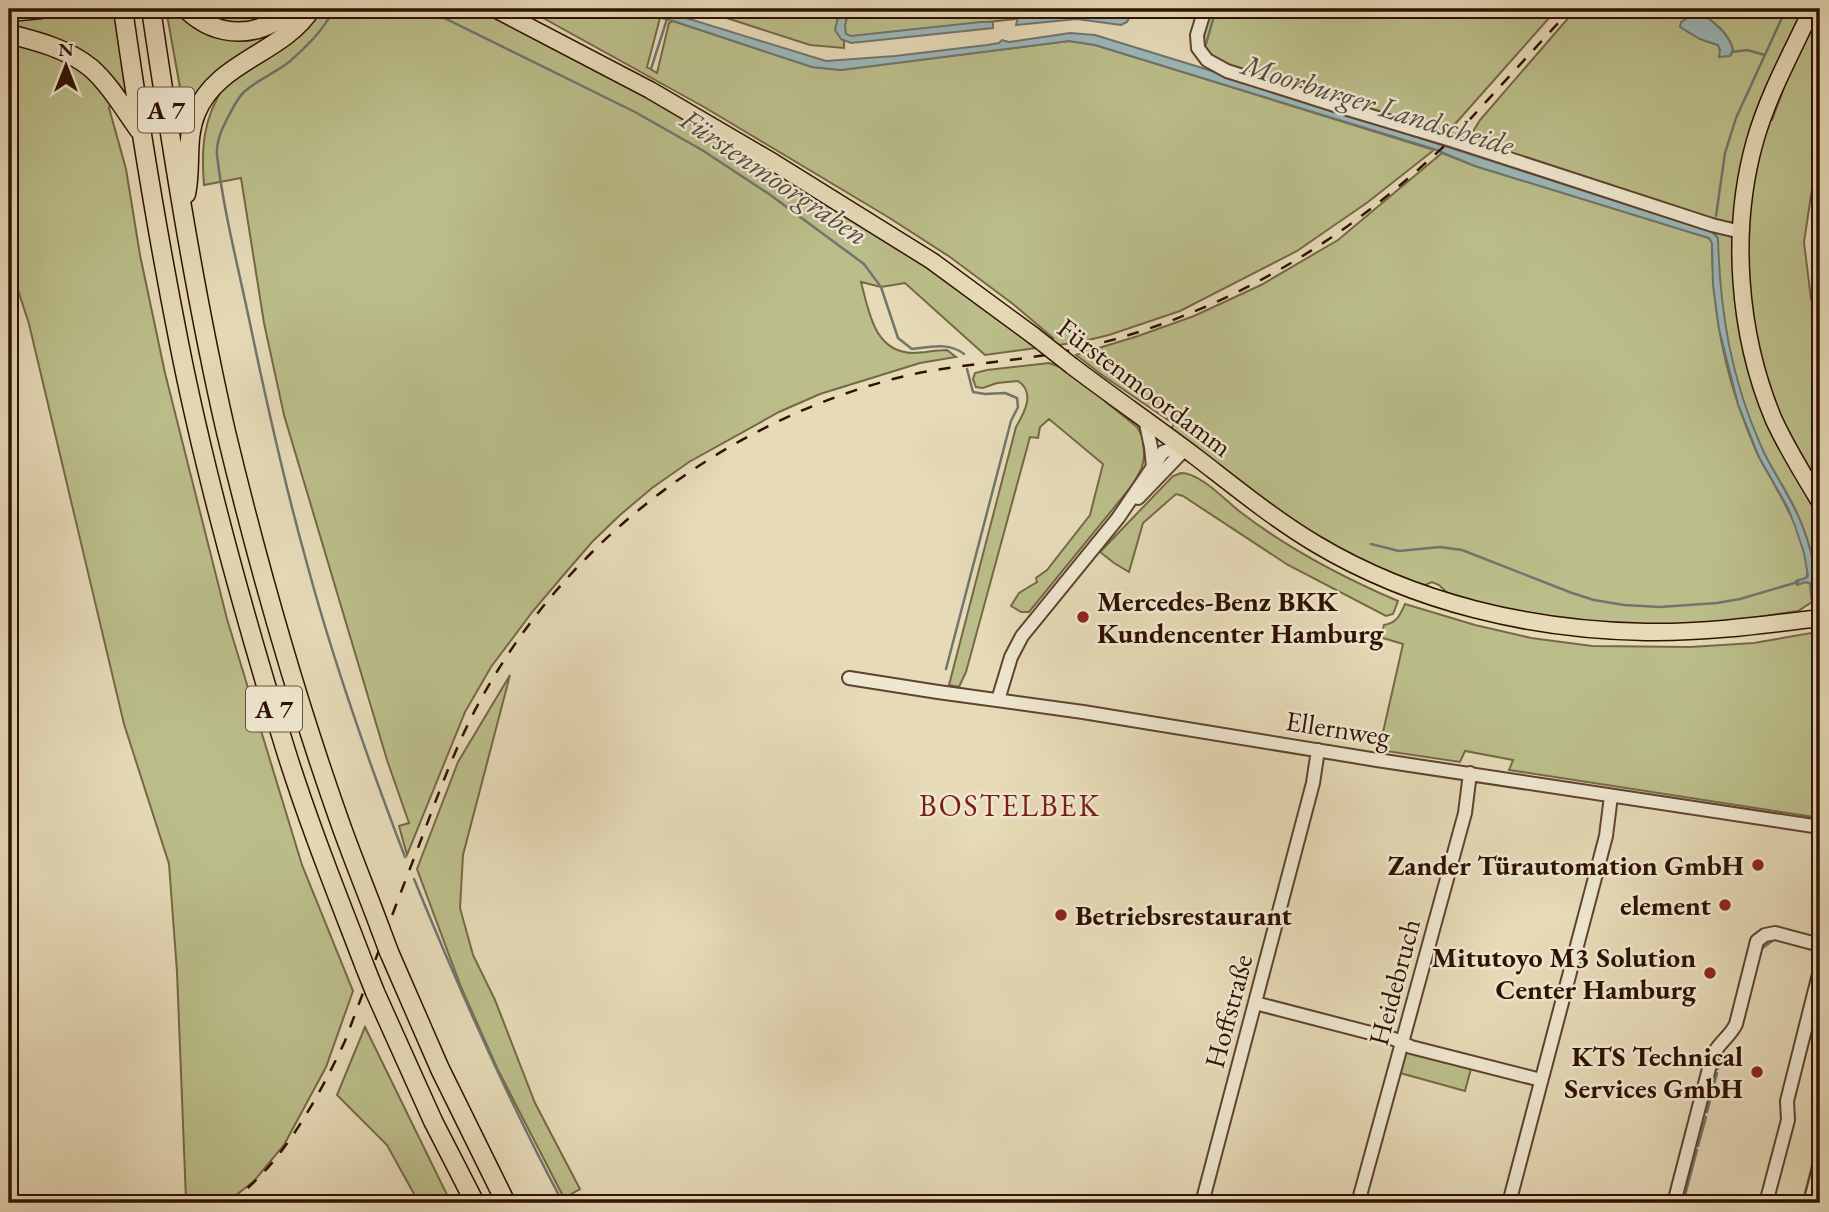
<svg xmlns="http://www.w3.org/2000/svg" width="1829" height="1212" viewBox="0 0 1829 1212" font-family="'EB Garamond',serif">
<rect width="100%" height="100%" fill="#e6dab7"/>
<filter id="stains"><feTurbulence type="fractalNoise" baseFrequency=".00286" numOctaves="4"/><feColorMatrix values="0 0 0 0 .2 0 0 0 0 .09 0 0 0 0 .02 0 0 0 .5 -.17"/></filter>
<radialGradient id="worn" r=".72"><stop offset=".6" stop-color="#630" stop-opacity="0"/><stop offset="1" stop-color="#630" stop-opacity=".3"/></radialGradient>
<path fill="#bbbe8a" stroke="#766846" stroke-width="2" fill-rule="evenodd" d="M56 9H115L128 106 117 89 9 26V14L43 13Z
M166 9H176L182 15 215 34 297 9H306L186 119H182V99Z
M198 9H235L247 11 252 9H284L252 25 218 23Z
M317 9H484L495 14 661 102 912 255 1034 346 1053 338 1013 304 950 257 888 217 704 107 527 9H626L660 18 647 67 657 73 669 23 673 21 812 67 841 70 1069 41 1095 45 1434 150 1368 202 1297 251 1180 311 1109 335 1080 342 985 355 905 283 881 287 861 282C869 312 874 352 913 353 924 353 935 350 947 350L956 357 920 363 820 394 779 412 689 462 652 488 620 515 592 542 561 578 533 611 491 667 465 712 407 855 399 826 409 823 387 760 284 415 264 323 241 178 204 185C201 149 203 118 224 87Z
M699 9H840C837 22 833 32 844 41V48L810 45Z
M849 9H1126L1124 15 1119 18 1086 12 1018 17 1016 19 854 36H849L845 33V25Z
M1209 9H1557L1448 132 1231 70C1197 55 1200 41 1209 9Z
M1576 9H1807L1736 217 1733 222 1728 224 1468 140 1480 120ZM1697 12C1713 21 1729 32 1733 50L1730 56H1722L1718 45 1706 41 1687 31 1692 16Z
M1820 10V144L1818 149 1804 242 1811 299 1820 323V493L1802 464 1767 385 1747 295V206L1767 119 1772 120 1785 85Z
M9 37 79 64 112 99 109 108 126 169 140 255 165 373 227 619 302 865 353 991 326 1067 284 1145 254 1181 226 1203H181L186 1200 177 972 169 864 124 724 29 324 9 262Z
M1451 144 1730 235 1733 238 1744 335 1820 511V560H1817L1812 556C1807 537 1800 518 1791 501 1782 483 1770 467 1762 449 1730 382 1720 309 1716 235L1712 232 1447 148Z
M1442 153 1475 166 1709 238 1712 243C1712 306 1723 367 1746 426 1751 438 1755 450 1761 461 1773 483 1818 555 1806 578L1796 581 1797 585 1805 582 1810 583 1812 602 1798 611 1746 619 1671 626 1559 621 1455 600 1439 585 1432 582 1425 585 1403 580 1326 543 1275 508 1171 429 1174 424 1102 375 1076 355 1138 336 1194 316 1261 285 1338 240Z
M1049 363 1063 368 1096 391 1106 402 1137 427 1146 443 1143 444C1147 463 1140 473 1130 488L1029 612H1021L1011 606 1019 593 1037 582 1036 578 1047 570 1090 515 1103 464 1049 419 1040 427 1038 438 1030 437 966 672 959 687 949 685 1016 427C1024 413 1036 393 1018 381L997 383 983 388 976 387 973 379 975 373 987 370Z
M1181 473C1200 473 1224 499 1239 511 1287 548 1342 577 1398 601L1393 614 1386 616 1288 565 1183 496 1176 494 1143 523 1129 572 1114 563 1100 552 1173 476Z
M1405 604 1475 625 1531 638 1592 646 1690 647 1754 643 1811 633 1820 645V818L1509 770 1513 760 1465 751 1460 762 1379 750 1403 644 1376 636 1382 633 1384 625C1397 623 1400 615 1405 604Z
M510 675 463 855 460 908 473 955 495 1000 535 1103 580 1189 564 1198 498 1070 461 987 417 869 458 762Z
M365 1027 451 1203H419L387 1145 337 1095Z
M1412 1049 1472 1065 1465 1091 1400 1073 1406 1052Z"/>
<path fill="#9bb8b9" stroke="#707570" stroke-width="2" d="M626 9H657L826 61 895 56 987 45 999 43 1002 40 1009 42 1070 33 1095 35 1199 67 1712 232 1718 238C1720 313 1731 378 1761 446 1769 465 1780 480 1789 498 1808 531 1820 577 1820 615L1812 602 1810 583 1805 582 1797 585 1796 581 1806 578 1808 576 1804 553 1795 526 1788 508 1759 457 1738 404 1719 329 1713 285 1712 243 1709 238 1475 166 1434 149 1095 45 1069 41 841 70 812 67 673 21Z
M840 9H849L845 25 846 34 851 36 981 22H993V28L851 43 841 39 835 30Z
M1126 9H1134L1127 22 1121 25 1077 19 1016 25 1018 17C1052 14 1085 9 1119 18L1124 15Z
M1698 12H1701C1714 23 1729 33 1733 50L1730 56 1719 57 1720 50 1718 45 1700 39 1680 27 1681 22Z"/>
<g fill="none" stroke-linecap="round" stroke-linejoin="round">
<path stroke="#707570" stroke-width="2.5" d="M334 9C323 31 307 46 289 62 275 73 257 80 244 92 236 100 232 110 227 119 221 131 216 142 217 155 224 215 240 274 252 333 268 409 285 485 306 560 333 661 368 760 405 857
M426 9 635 112 702 150 769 194 864 264 881 287 898 338 912 349C930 347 949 342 964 354
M1206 44 1216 9
M1732 52 1747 50 1765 55
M651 69 667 19
M1716 216 1725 153 1736 118 1786 9
M1371 544 1399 551 1440 547 1462 550 1572 593 1594 600 1624 605 1660 607 1717 603 1740 599 1798 582
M946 669 1011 421 1018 407 1017 398 1005 393 985 394 973 392 967 369
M414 879C459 989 507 1098 563 1203
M1760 950 1775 939 1778 940
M1718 1069 1722 1052 1738 1033
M1707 1112 1717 1073
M1698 1146 1706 1117
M1817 1149 1820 1136
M1803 1202 1813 1162
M1683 1203 1697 1150"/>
<defs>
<path id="minor" d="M1205 9 1197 35 1198 48 1207 60 1227 71 1341 107 1451 140 1712 225 1741 232
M1145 419 1151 447 1153 467
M1138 498 1185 449
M849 678 938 692 1083 712 1377 760 1820 827
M998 700 1011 657 1022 636 1118 518 1163 452 1174 448 1185 449
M1255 1003 1394 1039 1411 1047 1541 1080
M1202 1203 1313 783 1318 750
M1358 1203 1465 813 1470 773
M1509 1203 1606 836 1611 796
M1674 1203 1712 1057C1717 1044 1730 1037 1736 1024L1757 941 1765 935 1775 933 1820 945
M1766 1203 1788 1120 1787 1101 1820 970
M1810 1203 1820 1165"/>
<path id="major" d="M495 9 650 90 773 162 932 261 1034 336
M1812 9C1792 52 1768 95 1755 141 1730 230 1738 333 1773 418 1786 447 1803 474 1820 502
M1072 366C1113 397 1155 426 1196 457 1235 487 1274 519 1316 544 1415 603 1531 630 1646 632 1704 633 1763 625 1820 618"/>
<path id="highway" d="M123 9C139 121 157 232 179 343 206 480 244 615 285 748 308 822 337 894 365 967
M151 9C172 150 194 292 226 432 257 561 293 689 337 814 350 852 366 890 380 928
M186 9C217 39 260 39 291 9
M9 10 20 11 41 9
M9 34C37 41 68 49 91 68 110 85 124 109 139 130
M186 194C192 167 185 140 196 113 217 61 282 54 311 9
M389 952 440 1069 506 1203
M375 992 433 1121 475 1203"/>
</defs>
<use href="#minor" stroke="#5e432f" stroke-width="16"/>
<use href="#major" stroke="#301102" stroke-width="19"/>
<use href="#highway" stroke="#301102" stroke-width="21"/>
<use href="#minor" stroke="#efe7d0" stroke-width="12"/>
<use href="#major" stroke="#e6dab7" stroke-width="16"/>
<use href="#highway" stroke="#e6dab7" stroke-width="18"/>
<path stroke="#301102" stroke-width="2.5" stroke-dasharray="12 12" stroke-linecap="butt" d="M229 1203C238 1196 246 1190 254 1182 292 1146 323 1088 345 1041 370 974 395 907 421 840 436 800 451 759 470 720 554 552 713 427 893 379 950 364 1009 363 1067 351 1182 327 1291 273 1382 200 1406 181 1429 160 1451 140L1571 9"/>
<defs>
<path id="major-bridge" d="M1034 336 1072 366"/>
<path id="highway-bridge" d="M380 928 389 952
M365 967 375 992"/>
</defs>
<use href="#major-bridge" stroke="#301102" stroke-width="19" stroke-linecap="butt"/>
<use href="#highway-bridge" stroke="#301102" stroke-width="21" stroke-linecap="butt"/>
<use href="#major-bridge" stroke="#e6dab7" stroke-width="16"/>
<use href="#highway-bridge" stroke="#e6dab7" stroke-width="18"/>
</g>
<g fill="#8f2418" stroke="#efe7d0" stroke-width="2.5">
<circle cx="1083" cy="617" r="7"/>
<circle cx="1758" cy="865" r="7"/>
<circle cx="1725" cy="905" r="7"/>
<circle cx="1061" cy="915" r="7"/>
<circle cx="1710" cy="973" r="7"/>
<circle cx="1757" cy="1072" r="7"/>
</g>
<g text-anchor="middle" stroke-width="5" stroke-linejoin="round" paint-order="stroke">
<g fill="#efe7d0" stroke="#695140" stroke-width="2">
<rect x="138" y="87.5" width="56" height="45" rx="5"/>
<rect x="246" y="686.5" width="56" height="45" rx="5"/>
</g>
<g font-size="26" font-weight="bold" fill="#301102">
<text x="166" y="119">A 7</text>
<text x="274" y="718">A 7</text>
</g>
<g font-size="28" fill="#301102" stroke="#efe7d0">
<text transform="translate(1145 387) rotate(37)" y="10">Fürstenmoordamm</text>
<text transform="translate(1338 728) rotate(9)" y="10">Ellernweg</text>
<text transform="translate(1394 982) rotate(-75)" y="10">Heidebruch</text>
<text transform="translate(1228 1011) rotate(-75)" y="10">Hoffstraße</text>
</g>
<g font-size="28" font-weight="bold" fill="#301102" stroke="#efe7d0" text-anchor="end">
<text x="1097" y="611" text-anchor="start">Mercedes-Benz BKK<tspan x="1097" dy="32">Kundencenter Hamburg</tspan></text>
<text x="1744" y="875">Zander Türautomation GmbH</text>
<text x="1711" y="915">element</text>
<text x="1075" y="925" text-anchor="start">Betriebsrestaurant</text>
<text x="1696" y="967">Mitutoyo M3 Solution<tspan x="1696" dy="32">Center Hamburg</tspan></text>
<text x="1743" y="1066">KTS Technical<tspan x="1743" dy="32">Services GmbH</tspan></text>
</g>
<g font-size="30" font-style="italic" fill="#554b42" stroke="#efe7d0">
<text transform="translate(1378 105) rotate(17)" y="10">Moorburger Landscheide</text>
<text transform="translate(774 177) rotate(34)" y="10">Fürstenmoorgraben</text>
</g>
<g font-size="30" letter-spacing="2" fill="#7a1f14" stroke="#efe7d0">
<text x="1010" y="816">BOSTELBEK</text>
</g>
</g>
<rect width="1829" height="1212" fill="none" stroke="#e6dab7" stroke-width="35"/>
<rect x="10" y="10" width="1808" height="1191" fill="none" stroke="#301102" stroke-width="3.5"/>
<rect x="18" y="18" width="1794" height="1177" fill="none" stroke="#301102" stroke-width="2"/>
<g transform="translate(66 66)" stroke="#efe7d0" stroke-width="5" paint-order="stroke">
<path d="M0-5L12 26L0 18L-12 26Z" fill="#301102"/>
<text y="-10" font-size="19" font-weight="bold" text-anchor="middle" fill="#301102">N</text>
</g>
<rect width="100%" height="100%" filter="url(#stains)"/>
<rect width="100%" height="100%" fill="url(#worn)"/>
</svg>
